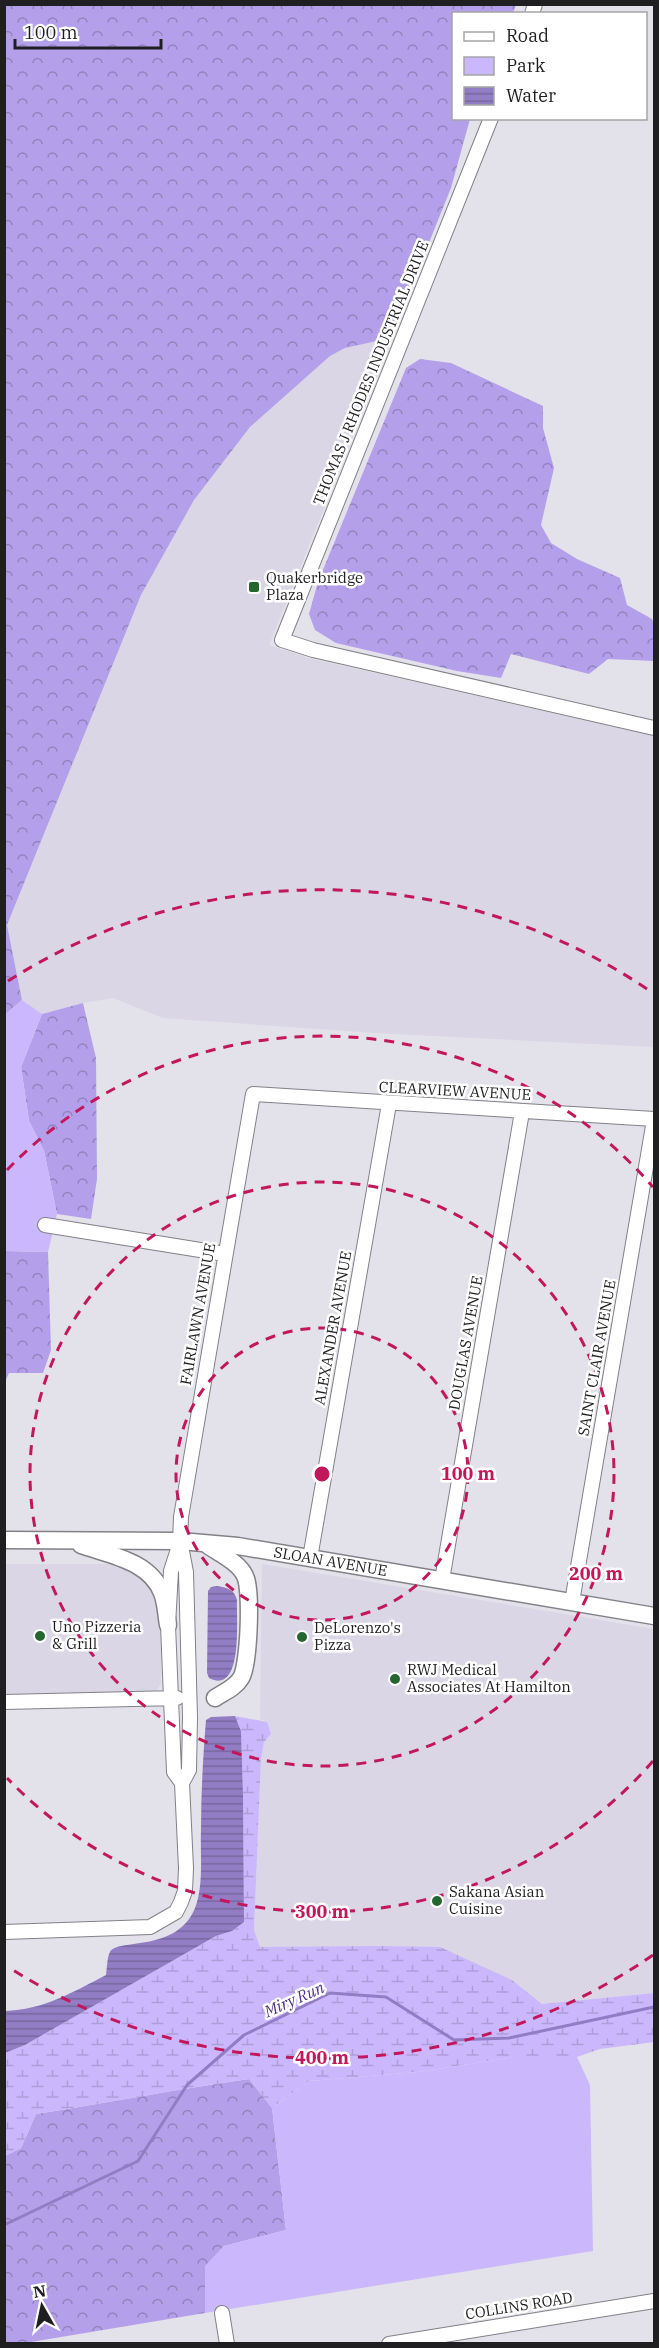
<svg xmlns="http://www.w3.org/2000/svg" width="659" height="2348" viewBox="0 0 659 2348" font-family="'IBM Plex Serif',serif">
<defs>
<pattern id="forest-crowns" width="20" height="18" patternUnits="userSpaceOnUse" patternTransform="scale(1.5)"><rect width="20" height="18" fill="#b4a0ea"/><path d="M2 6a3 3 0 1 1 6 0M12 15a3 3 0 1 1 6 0" fill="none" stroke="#9282bd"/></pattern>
<pattern id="wetland-marsh" width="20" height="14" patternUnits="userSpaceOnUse" patternTransform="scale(1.5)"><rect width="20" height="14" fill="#cbb8fc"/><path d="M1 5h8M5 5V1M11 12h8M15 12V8" fill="none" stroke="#ae9ed8"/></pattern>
<pattern id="water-rules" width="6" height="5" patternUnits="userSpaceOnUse" patternTransform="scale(1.5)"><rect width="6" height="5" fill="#927dc4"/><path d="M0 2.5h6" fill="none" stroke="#77669f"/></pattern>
</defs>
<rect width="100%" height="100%" fill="#e3e1e9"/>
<path fill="#dad6e5" d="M386 339 385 356 269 645 308 658 654 736V1047L375 1033 163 1018 113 998 83 1003 42 1014 22 1000 7 925 141 595 194 500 250 427 330 356 345 348Z
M4 1564H116L144 1573 161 1609V1683L157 1690 152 1692 5 1694Z
M262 1564 654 1629V1993L542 2004 512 1980 260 1948 254 1930 261 1758 267 1722 260 1719Z"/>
<path fill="url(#forest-crowns)" d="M5 5H516L513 13 454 14V118L470 119 451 188 395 327 386 339 345 348 330 356 250 427 194 500 141 595 7 925 22 1000 5 1015Z
M420 359 451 363 543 406V428L554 468 541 525 551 543 577 559 620 578 627 605 652 619 654 624V661L608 659 589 674 511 654 501 678 457 671 336 643 315 630 309 614 318 582 406 368Z
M83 1003 96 1058 97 1179 91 1219 57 1214 44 1151 29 1121 21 1067 42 1014Z
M5 1251 48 1252 51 1350 43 1373H9L5 1382Z
M249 2079 272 2108 286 2230 224 2246 206 2266 205 2313 25 2343 5 2344V2156L21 2148 36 2114C107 2103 177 2089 249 2079Z"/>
<path fill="url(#wetland-marsh)" d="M235 1716 267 1722 271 1734 264 1742 261 1758 254 1930 260 1947 376 1946 440 1947 512 1980 542 2004 654 1993V2042L600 2049 577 2057H514L418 2072 309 2081 272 2108 249 2079C177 2089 107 2103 36 2114L21 2148 5 2156V2053L25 2045 216 1936 232 1931 244 1922 243 1794 241 1731Z"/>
<path fill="#cbb8fc" d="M22 1000 42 1014 21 1067 29 1121 44 1151 57 1214 48 1252 5 1251 4 1015Z
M514 2057H577L590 2085 593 2251 205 2313V2266L224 2246 286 2230 272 2108 309 2081 418 2072Z"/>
<path fill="url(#water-rules)" d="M217 1586C228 1588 234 1589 237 1600 236 1617 244 1696 209 1678L207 1673 208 1591 211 1587Z
M235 1716 241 1731 243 1794 244 1922 232 1931 216 1936 25 2045 5 2053V2011C43 2010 73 1992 106 1975 107 1969 107 1957 110 1952 117 1938 177 1953 195 1908 204 1885 200 1855 201 1830 201 1793 203 1757 206 1720L211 1717Z"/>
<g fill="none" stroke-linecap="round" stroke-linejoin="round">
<path stroke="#927dc4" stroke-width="3" d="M4 2225 138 2161 187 2085 244 2035 330 1993 386 1997 454 2040 509 2038 654 2007"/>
<defs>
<path id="minor" d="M532 14 535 4
M491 118 282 640 313 650 654 728
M45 1225 225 1254
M180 1543 171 1571 168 1625 174 1772 182 1783
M310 1558 389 1104
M442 1580 522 1112
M572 1602 654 1120
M4 1702 177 1698
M4 1932 150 1927 176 1912 181 1902 185 1891 186 1868 182 1783 189 1770 190 1717 186 1572 180 1541 181 1517 253 1094 654 1119
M222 2313 227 2344
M389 2344 654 2301"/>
<g id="major">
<path id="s1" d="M4 1540 180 1541 238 1546 654 1616"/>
<path d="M206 1544C218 1553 239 1562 245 1576 252 1590 249 1665 241 1678 235 1688 224 1692 215 1698"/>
<path d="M81 1545C110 1555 150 1561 162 1593 166 1603 166 1614 168 1625"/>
</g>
</defs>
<use href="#minor" stroke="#838188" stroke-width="16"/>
<use href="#major" stroke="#838188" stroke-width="19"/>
<use href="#minor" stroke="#fff" stroke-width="14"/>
<use href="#major" stroke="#fff" stroke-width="16"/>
</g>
<g fill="none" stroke="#c2185b" stroke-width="3" stroke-dasharray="10 8">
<circle cx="322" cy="1474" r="146"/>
<circle cx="322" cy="1474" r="292"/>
<path d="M653 1761A438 438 0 0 1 7 1778M7 1170A438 438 0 0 1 653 1187"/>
<path d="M653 1955A584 584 0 0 1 8 1967M8 981A584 584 0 0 1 653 993"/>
</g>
<g fill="#256630" stroke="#fff" stroke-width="2">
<rect x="248" y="581" width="12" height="12" rx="3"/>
<circle cx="40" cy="1636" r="6"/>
<circle cx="302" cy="1637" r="6"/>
<circle cx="395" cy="1679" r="6"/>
<circle cx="437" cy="1901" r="6"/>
</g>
<g text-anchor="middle" stroke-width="5" stroke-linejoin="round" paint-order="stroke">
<g font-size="15" fill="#1f1e21" stroke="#fff">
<text transform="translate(371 373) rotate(-68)" y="5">THOMAS J RHODES INDUSTRIAL DRIVE</text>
<text transform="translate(455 1091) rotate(3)" y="5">CLEARVIEW AVENUE</text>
<text transform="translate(198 1314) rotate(-80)" y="5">FAIRLAWN AVENUE</text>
<text transform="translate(333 1328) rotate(-80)" y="5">ALEXANDER AVENUE</text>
<text transform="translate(466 1343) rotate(-80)" y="5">DOUGLAS AVENUE</text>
<text transform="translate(597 1358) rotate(-80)" y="5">SAINT CLAIR AVENUE</text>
<text dy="5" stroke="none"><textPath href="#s1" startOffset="328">SLOAN AVENUE</textPath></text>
<text transform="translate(519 2306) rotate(-9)" y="5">COLLINS ROAD</text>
</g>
<g font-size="15" fill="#1f1e21" stroke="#fff" text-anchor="start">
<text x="266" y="583">Quakerbridge<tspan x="266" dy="17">Plaza</tspan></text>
<text x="52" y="1632">Uno Pizzeria<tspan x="52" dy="17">&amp; Grill</tspan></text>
<text x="314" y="1633">DeLorenzo's<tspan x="314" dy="17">Pizza</tspan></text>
<text x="407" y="1675">RWJ Medical<tspan x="407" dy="17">Associates At Hamilton</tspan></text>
<text x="449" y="1897">Sakana Asian<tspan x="449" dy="17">Cuisine</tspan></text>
</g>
<g font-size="16" font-style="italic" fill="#523389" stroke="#fff">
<text transform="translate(294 1999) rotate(-24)" y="6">Miry Run</text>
</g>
</g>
<circle cx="322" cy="1474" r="9" fill="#c2185b" stroke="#fff" stroke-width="3"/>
<g font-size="18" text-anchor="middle" font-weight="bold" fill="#c2185b" stroke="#fff" stroke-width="5" stroke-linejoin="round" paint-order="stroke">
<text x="468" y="1480">100 m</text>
<text x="596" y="1580">200 m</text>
<text x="322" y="1918">300 m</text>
<text x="322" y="2064">400 m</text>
</g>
<rect width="659" height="2348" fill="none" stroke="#1f1e21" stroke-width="12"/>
<rect x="452" y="12" width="195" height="108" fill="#ffffff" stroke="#a5a5a6" stroke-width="1.5"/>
<rect x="464" y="32" width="30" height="9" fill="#ffffff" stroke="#a5a5a6" stroke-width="1.5"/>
<text x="506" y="42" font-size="18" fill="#1f1e21">Road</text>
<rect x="464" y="57" width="30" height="18" fill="#cbb8fc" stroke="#a5a5a6" stroke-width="1.5"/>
<text x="506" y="72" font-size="18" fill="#1f1e21">Park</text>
<rect x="464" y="87" width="30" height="18" fill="url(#water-rules)" stroke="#a5a5a6" stroke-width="1.5"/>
<text x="506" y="102" font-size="18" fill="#1f1e21">Water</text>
<g transform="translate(42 2306) rotate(351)" stroke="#ffffff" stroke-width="4.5" paint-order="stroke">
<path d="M0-4.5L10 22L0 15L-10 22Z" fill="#1f1e21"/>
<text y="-9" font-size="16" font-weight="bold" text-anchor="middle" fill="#1f1e21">N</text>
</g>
<path d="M15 39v9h146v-9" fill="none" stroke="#1f1e21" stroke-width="3"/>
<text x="24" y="39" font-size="18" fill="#1f1e21" stroke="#ffffff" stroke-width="4.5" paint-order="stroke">100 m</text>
</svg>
